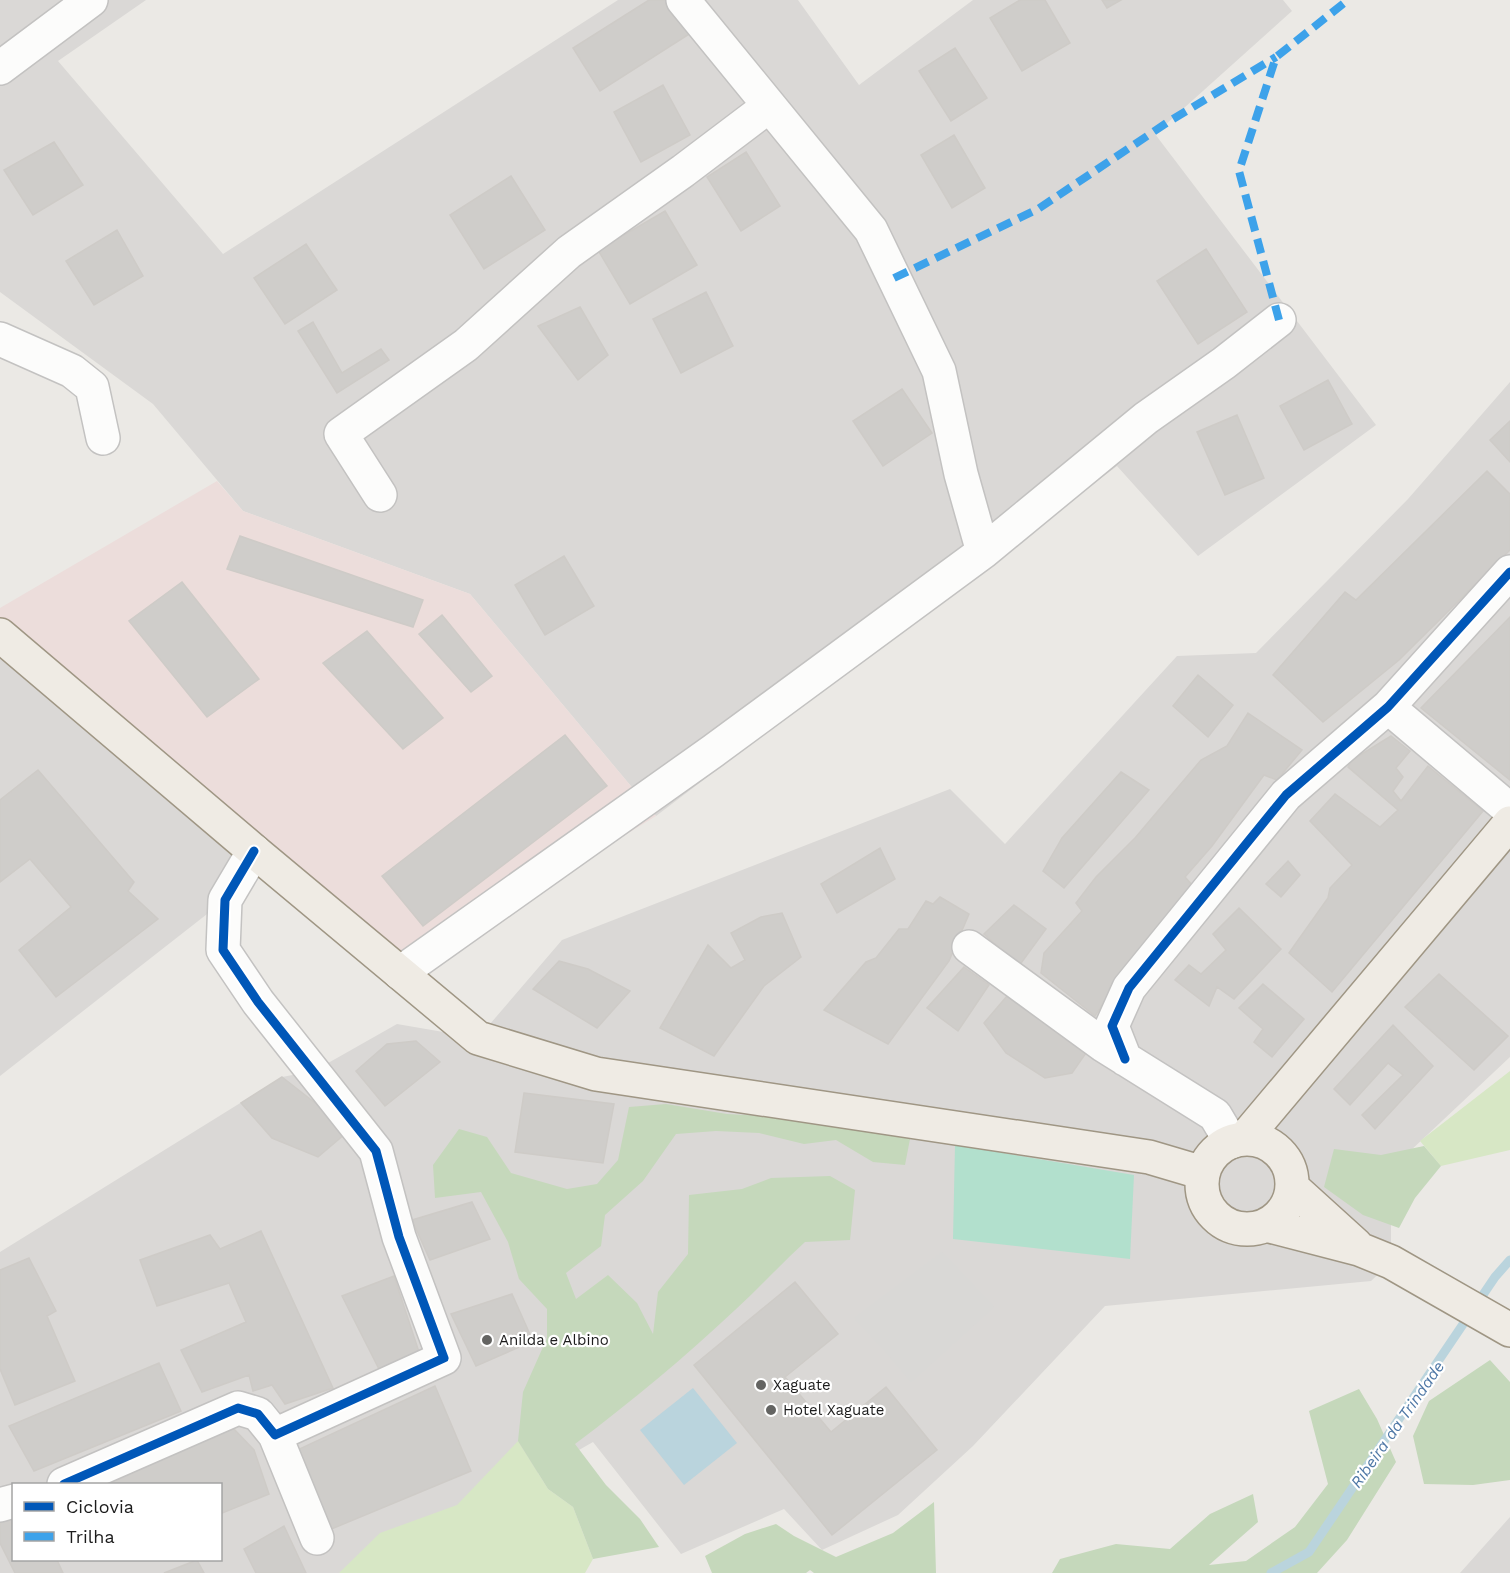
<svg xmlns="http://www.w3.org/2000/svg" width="1510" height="1573" viewBox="0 0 1510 1573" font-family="'Work Sans',sans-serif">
<rect width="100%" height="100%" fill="#ebe9e5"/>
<path fill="#dad8d6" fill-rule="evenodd" d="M0 0H146L58 61 223 254 618 0H798L859 85 973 0H1283L1292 11 1155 134 1376 425 1198 556 1117 466 656 816 470 594 243 511 153 404 0 292Z
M1510 382V1057L1391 1169V1262L1371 1281 1105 1306 973 1446 898 1515 822 1550 784 1509 681 1554 593 1442 364 1573H0V1252L282 1077 314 1071 397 1024 478 1038 562 940 950 789 1005 844 1177 656 1256 653 1408 499ZM14 1484H220V1560H14Z
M0 635 254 851 225 900 0 1076Z
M1510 1517V1573H1460Z"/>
<path fill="#ecdddb" d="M217 481 243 511 470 594 656 816 400 973 0 635V608Z"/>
<path fill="#d9d8d6" d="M942 1252 994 1307 911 1382 885 1351 854 1318Z"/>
<path fill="#d7e7c5" d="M1510 1071V1150L1441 1166 1420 1141Z
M518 1441 548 1489 573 1507 593 1559 585 1573H339L380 1533 457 1505Z"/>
<path fill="#c5d8bb" d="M666 1104 727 1114 785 1117 910 1139 905 1165 873 1162 836 1140 804 1144 759 1133 716 1131 676 1134 643 1181 605 1215 601 1246 566 1273 576 1299 608 1275 637 1303 653 1334 658 1292 688 1254 689 1195 742 1189 771 1178 830 1176 855 1190 850 1240 805 1242C781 1264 759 1288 735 1310 684 1358 631 1402 575 1444L606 1485 640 1519 659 1547 593 1559 573 1507 548 1489 518 1441 523 1392 547 1338V1309L519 1279 508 1242 481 1192 435 1198 433 1165 459 1129 487 1137 511 1173 567 1189 597 1184 618 1160 629 1107Z
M1424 1146 1441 1166 1415 1198 1399 1228 1363 1215 1324 1187 1334 1149 1381 1155Z
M1490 1360 1510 1382V1480L1473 1485 1424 1484 1413 1436 1429 1401Z
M1359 1389 1377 1419 1396 1462 1347 1540 1317 1573H1052L1060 1559 1116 1544 1170 1549 1210 1514 1253 1494 1258 1522 1209 1565 1246 1561 1295 1527 1328 1484 1309 1411Z
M934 1502 936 1573H814L810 1570 806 1573H712L705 1556 745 1534 776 1524 794 1536 836 1557 893 1533Z"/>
<path fill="#b2e0cd" d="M955 1145 1134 1175 1130 1259 953 1239Z"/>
<path fill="#bad4dd" d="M693 1388 737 1443 684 1485 640 1430Z"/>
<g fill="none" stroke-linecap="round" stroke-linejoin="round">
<path stroke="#bad4dd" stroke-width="9" d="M1271 1573 1309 1552 1495 1277 1510 1260"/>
</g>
<path fill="#cfcdca" stroke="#cecbc7" stroke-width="1.5" d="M649 0H675L694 31 600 91 573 48Z
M1020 0H1045L1070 43 1022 71 990 18Z
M1102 0H1121L1107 8Z
M955 48 987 98 951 121 919 71Z
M663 85 690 135 641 162 614 112Z
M954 135 985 188 952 208 921 155Z
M54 142 83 185 33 215 4 170Z
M746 152 780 206 741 231 707 177Z
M511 176 545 230 484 269 450 215Z
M665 211 697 265 630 304 598 250Z
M117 230 143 276 94 305 66 261Z
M306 244 337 290 285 324 254 278Z
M1206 249 1247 312 1198 344 1157 281Z
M706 292 733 346 681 373 653 319Z
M580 307 608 355 578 380 538 326Z
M313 322 342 373 381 349 389 360 337 393 298 331Z
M1328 380 1352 424 1304 450 1280 406Z
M902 389 932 433 883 466 853 421Z
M1237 415 1264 478 1225 495 1197 432Z
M1510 421V462L1490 440Z
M1487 471 1510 494V550L1399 660 1323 722 1273 675 1345 592 1356 600Z
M240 536 423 600 413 627 227 569Z
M564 556 594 606 545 635 515 585Z
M182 582 259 679 207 717 129 621Z
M442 615 492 676 471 692 419 634Z
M1510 617V780L1421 708Z
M367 631 443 718 403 749 323 663Z
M1198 675 1233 705 1208 737 1173 706Z
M1248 713 1302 750 1277 780 1264 775 1212 846 1185 877 1194 887 1122 975 1095 1016 1041 973 1044 953 1082 911 1076 903 1096 877 1135 838 1201 760 1227 746Z
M565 735 607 786 423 926 382 876Z
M1391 736 1410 751 1396 768 1403 777 1393 791 1401 801 1428 766 1483 811 1332 992 1289 953 1328 898 1330 888 1352 865 1310 821 1335 794 1380 827 1398 810 1348 767 1352 760Z
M38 770 134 882 128 891 158 919 56 997 19 950 71 907 30 859 0 882V800Z
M1121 772 1149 790 1064 888 1043 871 1062 838Z
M880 848 895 879 837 913 821 884Z
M1288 861 1300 875 1281 897 1266 884Z
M940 897 969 914 949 961 888 1044 824 1010 866 962 876 958 899 929H908L926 901 933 904Z
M1014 905 1046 929 1019 966 984 934Z
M1239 908 1281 949 1234 999 1217 987 1209 1006 1175 980 1189 965 1201 974 1226 950 1213 934Z
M782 913 801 957 764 986 714 1056 660 1028 708 945 731 968 745 960 731 933 761 917Z
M559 961 588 969 630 991 597 1028 533 989Z
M964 967 989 985 958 1031 927 1008Z
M1439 974 1508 1036 1474 1070 1405 1007Z
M1263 984 1304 1019 1272 1057 1254 1042 1263 1029 1239 1008Z
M1007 996 1086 1053 1072 1073 1045 1078 1006 1053 984 1023Z
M1393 1025 1433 1066 1375 1129 1362 1115 1403 1075 1388 1063 1350 1105 1334 1089Z
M416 1041 440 1062 385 1106 356 1071 387 1044Z
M282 1077 319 1106 345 1134 318 1157 272 1138 241 1103Z
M524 1093 614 1104 603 1163 515 1152Z
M472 1202 490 1239 430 1260 412 1220Z
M261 1231 333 1388 285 1404 272 1385 253 1391 249 1375 202 1392 181 1350 246 1322 229 1283 157 1306 140 1260 210 1235 220 1249Z
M29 1258 56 1311 47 1316 75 1381 15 1405 0 1369V1270Z
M394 1276 419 1352 379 1369 342 1296Z
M795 1282 838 1334 785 1377 831 1432 886 1387 937 1450 832 1535 694 1365Z
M512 1294 533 1341 476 1366 451 1314Z
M159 1363 181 1411 34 1471 9 1426Z
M435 1386 471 1471 329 1530 295 1451Z
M233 1428 254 1450 269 1494 220 1514V1484H105L124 1472Z
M14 1517V1560H57L63 1573H15L0 1543V1523Z
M284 1526 306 1573H256L244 1549Z
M197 1560 204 1573H164Z"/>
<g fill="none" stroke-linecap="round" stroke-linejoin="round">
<defs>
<path id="minor" d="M0 68 91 0
M0 339 72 371 92 387 103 438
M380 495 341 434 466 345 569 252 683 171 769 106
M983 552 1146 418 1224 363 1279 320
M1388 707 1510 810
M969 947 1103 1045 1215 1115 1231 1142
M400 973 713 751 983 552 961 474 939 371 871 230 683 0
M1125 1059 1112 1026 1129 988 1286 795 1388 707 1510 572
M275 1435 317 1538
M64 1484 238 1408 258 1414 275 1435 444 1358 399 1237 376 1151 258 1002 223 950 225 900 254 851
M0 1505 14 1501"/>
<path id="major" d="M0 635 254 851 478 1038 596 1074 1149 1157 1203 1173
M1244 1139 1510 823
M1202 1184a45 45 0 1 1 90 0a45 45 0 1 1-90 0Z
M1292 1187 1356 1245
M1266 1225 1359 1249 1391 1262 1510 1330"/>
</defs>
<use href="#minor" stroke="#c3c2c1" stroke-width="36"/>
<use href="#major" stroke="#9f9684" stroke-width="36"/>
<use href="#minor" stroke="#fcfcfb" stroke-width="33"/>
<use href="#major" stroke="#efebe4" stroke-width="33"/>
<path stroke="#3da2ea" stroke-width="8" stroke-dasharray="15 8" stroke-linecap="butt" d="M894 278 1038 209 1168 122 1276 57
M1279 320 1239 171 1276 57 1348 0"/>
<defs>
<path id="cycleway" d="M1125 1059 1112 1026 1129 988 1286 795 1388 707 1510 572
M64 1484 238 1408 258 1414 275 1435 444 1358 399 1237 376 1151 258 1002 223 950 225 900 254 851"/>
</defs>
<use href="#cycleway" stroke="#fff" stroke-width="13"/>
<use href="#cycleway" stroke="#0057b8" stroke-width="9"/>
</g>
<g fill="#646462" stroke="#fff" stroke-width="2">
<circle cx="487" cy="1340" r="6"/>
<circle cx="761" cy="1385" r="6"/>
<circle cx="771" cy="1410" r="6"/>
</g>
<g text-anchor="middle" stroke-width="4.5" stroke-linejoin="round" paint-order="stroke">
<g font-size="15" fill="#1c1c1c" stroke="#fff" text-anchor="start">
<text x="499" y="1345">Anilda e Albino</text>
<text x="773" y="1390">Xaguate</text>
<text x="783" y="1415">Hotel Xaguate</text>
</g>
<g font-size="16" font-style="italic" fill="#4f78a6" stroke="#fff">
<text transform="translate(1397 1424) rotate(-55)" y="6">Ribeira da Trindade</text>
</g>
</g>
<rect x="12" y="1483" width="210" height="78" fill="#ffffff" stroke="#a4a4a4" stroke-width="1.5"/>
<rect x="24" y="1502" width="30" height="9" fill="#0057b8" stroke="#a4a4a4" stroke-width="1.5"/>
<text x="66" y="1513" font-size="18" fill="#1c1c1c">Ciclovia</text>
<rect x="24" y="1532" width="30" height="9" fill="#3da2ea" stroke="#a4a4a4" stroke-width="1.5"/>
<text x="66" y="1543" font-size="18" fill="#1c1c1c">Trilha</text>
</svg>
